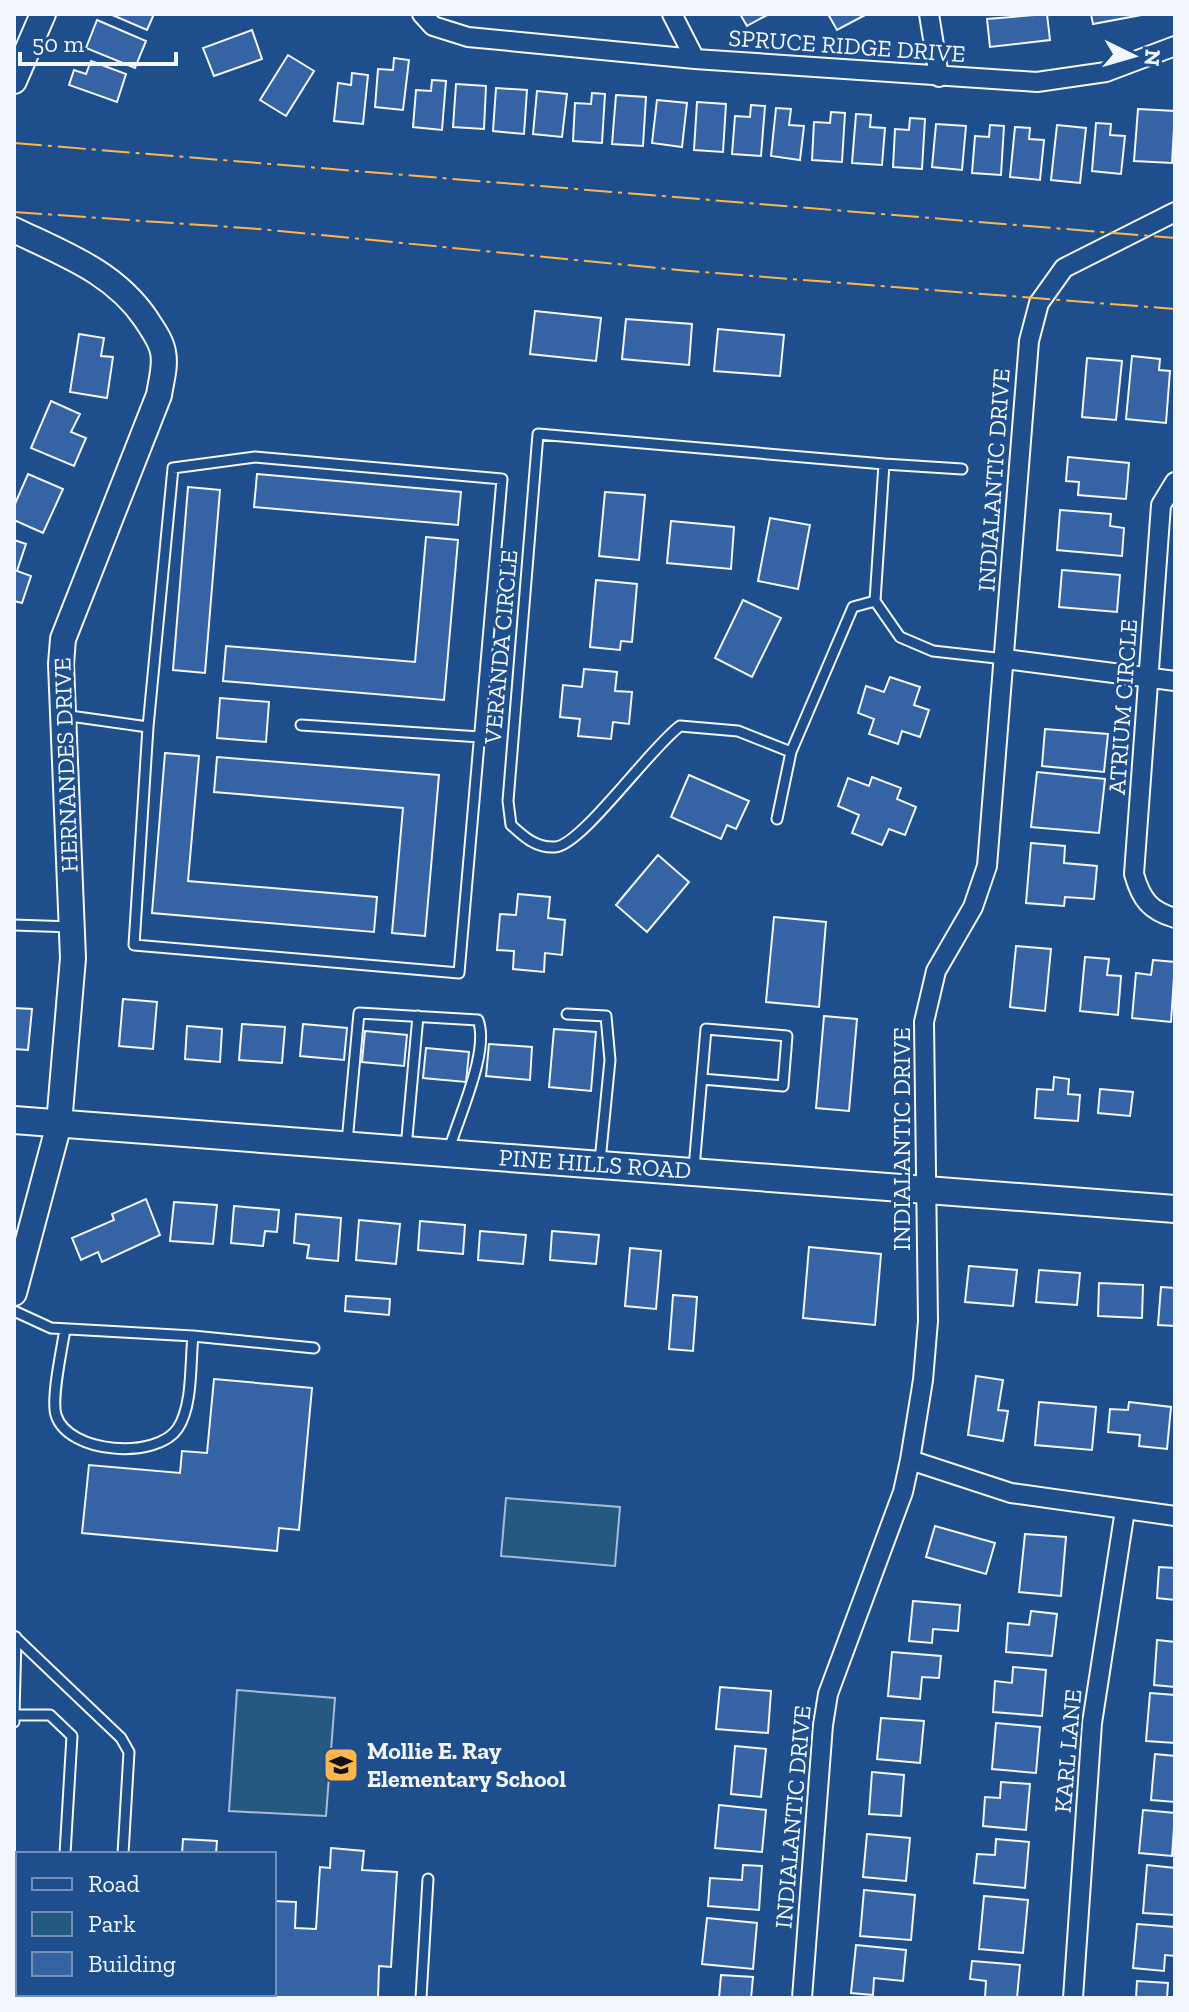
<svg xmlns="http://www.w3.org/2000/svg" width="1189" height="2012" viewBox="0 0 1189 2012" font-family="'Zilla Slab',serif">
<rect width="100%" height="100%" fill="#1f4e8c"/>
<path fill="#245a82" stroke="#a8bbd7" stroke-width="2" d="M506 1498 620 1507 615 1566 501 1556Z
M237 1690 335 1698 326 1816 229 1811Z"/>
<path fill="#3563a3" stroke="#f2f6ff" stroke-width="2" d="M110 14H154L147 30Z
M740 14H769L747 26Z
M828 14H867L837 30Z
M1047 14 1050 40 990 47 987 19Z
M1091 14H1140L1141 15 1093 24Z
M97 20 146 41 135 68 86 48Z
M252 30 262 59 214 76 203 48Z
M288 55 314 71 286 116 260 100Z
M394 58 409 60 403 110 375 107 378 69 393 70Z
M91 61 126 74 117 102 69 85 74 70 86 74Z
M352 73 368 75 363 124 334 121 338 83 351 85Z
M432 80 446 81 442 130 413 127 416 90 431 91Z
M456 84 486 86 484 129 453 127Z
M496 88 527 90 524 134 493 131Z
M537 91 567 94 562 137 533 134Z
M592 93 605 94 602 143 573 141 575 103 591 104Z
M616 95 646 97 643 146 612 144Z
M657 100 687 103 682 147 652 143Z
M697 102 726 104 723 152 694 150Z
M751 105 765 106 761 156 732 154 735 116 750 117Z
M776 108 791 109 789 125 804 126 800 160 771 156Z
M1138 109 1175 111 1172 163 1134 161Z
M831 112 845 113 842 162 812 160 814 122 830 123Z
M856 114 871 115 870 127 885 128 882 165 852 163Z
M910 118 925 119 922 169 893 167 895 129 909 130Z
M1096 123 1111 124 1110 135 1125 136 1121 174 1092 171Z
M936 124 966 126 962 170 932 167Z
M990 125 1004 126 1001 175 972 173 975 136 989 137Z
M1057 125 1086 128 1080 183 1051 180Z
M1015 127 1030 128 1029 139 1044 140 1040 180 1010 177Z
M535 311 601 318 596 361 530 354Z
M626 319 692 324 689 365 622 359Z
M718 329 784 335 780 376 714 371Z
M79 334 104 338 101 356 113 357 107 398 70 392Z
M1132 356 1160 359 1159 370 1170 371 1166 423 1126 419Z
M1087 358 1122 361 1116 420 1082 417Z
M51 401 80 414 71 432 86 438 74 466 31 448Z
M1068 457 1129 463 1126 499 1078 495 1079 482 1066 481Z
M28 474 63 489 43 533 14 520V506Z
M257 474 461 492 458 525 254 507Z
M188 487 220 490 205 673 173 670Z
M605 492 645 495 639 560 599 556Z
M1060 510 1111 514 1110 526 1124 528 1122 556 1057 550Z
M770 518 810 525 798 589 758 581Z
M671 521 734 527 731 569 667 563Z
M426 537 458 540 444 700 223 681 226 646 415 662Z
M14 540 26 544 17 571 31 576 22 603 14 601Z
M1062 570 1120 575 1117 612 1059 607Z
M596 580 637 584 632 642 621 641 620 650 590 647Z
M743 600 781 618 752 677 715 658Z
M584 669 617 672 615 691 632 692 629 724 613 722 611 739 578 736 580 719 560 717 563 685 582 687Z
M890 677 920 687 914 705 929 710 920 737 902 731 898 744 869 734 874 719 858 713 866 686 884 692Z
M220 698 269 702 266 742 217 738Z
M1045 729 1108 734 1104 772 1042 766Z
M165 753 199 756 188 881 377 897 374 932 152 913Z
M217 757 439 775 425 936 392 933 403 808 214 792Z
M1037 772 1105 779 1099 833 1031 827Z
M689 775 749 801 736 829 727 825 721 839 671 817Z
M872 777 901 788 897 799 916 807 905 835 889 829 882 845 852 833 859 815 838 806 848 778 869 786Z
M1031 843 1065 846 1064 863 1097 866 1094 899 1065 897 1064 906 1026 903Z
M658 855 689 882 647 932 616 905Z
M518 894 550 897 548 918 565 920 562 955 545 953 544 972 513 969 514 951 497 950 500 914 516 915Z
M774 917 826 922 819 1007 766 1002Z
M1016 946 1051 949 1045 1011 1010 1007Z
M1085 957 1109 959 1107 975 1121 976 1118 1015 1080 1011Z
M1153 960 1175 962 1171 1022 1132 1018 1136 973 1151 975Z
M123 999 157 1002 153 1049 119 1046Z
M14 1008 32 1009 28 1050 14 1049Z
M824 1016 857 1019 849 1111 816 1108Z
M242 1024 285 1027 282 1063 239 1060Z
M303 1024 347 1028 344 1060 300 1056Z
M187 1026 222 1029 220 1062 185 1059Z
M554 1029 596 1032 591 1091 549 1087Z
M365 1031 407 1035 404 1066 362 1062Z
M489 1044 532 1047 530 1080 486 1076Z
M426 1048 469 1052 466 1082 423 1078Z
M1054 1077 1069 1079 1068 1094 1080 1095 1078 1121 1035 1118 1037 1089 1053 1090Z
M1100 1089 1133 1092 1130 1116 1098 1113Z
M146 1199 160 1235 102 1262 98 1252 81 1260 72 1238 114 1220 112 1214Z
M174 1202 217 1205 213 1244 170 1241Z
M234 1206 279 1210 277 1232 265 1231 263 1246 231 1243Z
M296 1214 341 1218 338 1261 307 1258 309 1245 294 1243Z
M359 1220 400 1224 396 1264 356 1260Z
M420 1221 465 1225 463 1254 418 1250Z
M480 1231 526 1235 523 1264 478 1260Z
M552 1231 599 1235 596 1264 550 1260Z
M809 1247 881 1254 875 1325 803 1318Z
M630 1248 661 1251 656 1309 625 1306Z
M969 1266 1017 1270 1013 1306 965 1302Z
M1039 1270 1080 1273 1077 1305 1036 1302Z
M1099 1283 1143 1285 1142 1318 1098 1316Z
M1161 1287 1175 1288V1326L1158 1325Z
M673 1295 697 1297 693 1351 669 1349Z
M346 1296 390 1299 389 1315 345 1311Z
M976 1376 1003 1380 998 1410 1008 1411 1003 1441 968 1435Z
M214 1379 312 1388 299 1530 279 1528 277 1551 82 1533 89 1465 180 1473 182 1451 207 1453Z
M1039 1402 1096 1407 1092 1450 1035 1445Z
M1129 1402 1171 1407 1167 1449 1139 1446 1140 1435 1108 1432 1110 1409 1128 1410Z
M935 1526 995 1543 986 1574 926 1557Z
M1025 1534 1066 1537 1061 1596 1019 1592Z
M1159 1567 1175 1568V1600L1157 1598Z
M913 1601 960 1605 958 1631 933 1629 932 1643 909 1641Z
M1031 1611 1057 1614 1052 1656 1006 1652 1008 1623 1029 1625Z
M1157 1640 1175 1642V1687L1154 1685Z
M892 1652 941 1656 939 1678 922 1677 920 1699 888 1696Z
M1013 1667 1046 1670 1042 1716 993 1712 995 1681 1012 1683Z
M720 1687 771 1691 768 1733 716 1729Z
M1150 1693 1175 1695V1743L1146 1741Z
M881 1718 924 1721 920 1763 877 1759Z
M996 1723 1040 1727 1036 1773 992 1769Z
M735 1746 766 1749 761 1797 731 1794Z
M1155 1754 1175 1756V1802L1151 1800Z
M872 1772 904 1775 901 1816 869 1814Z
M1001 1782 1030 1784 1026 1830 983 1826 985 1797 1000 1798Z
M719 1805 766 1810 762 1852 715 1848Z
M1143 1810 1175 1813 1172 1856 1139 1853Z
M867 1834 910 1838 906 1881 863 1877Z
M183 1839 217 1841 216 1854H182Z
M996 1839 1029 1842 1025 1888 974 1883 977 1854 995 1855Z
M331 1848 364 1851 362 1870 397 1872 391 1967 379 1966 378 1997 386 1998H158V1994H274V1901L296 1902 295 1928 316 1929 320 1867 330 1868Z
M743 1865 762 1866 759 1910 708 1906 710 1878 742 1880Z
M1147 1865 1175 1868V1915L1143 1913Z
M864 1890 915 1895 911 1940 860 1936Z
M984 1896 1028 1900 1023 1953 979 1949Z
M707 1918 757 1923 753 1969 702 1964Z
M1137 1924 1175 1927V1956L1165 1955 1164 1971 1133 1968Z
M856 1945 906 1950 903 1981 874 1978 873 1995 851 1993Z
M972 1961 1020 1965 1017 1998H985L986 1981 970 1979Z
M721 1975 753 1977 751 1998H719Z
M1137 1981 1168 1983 1167 1998H1136Z"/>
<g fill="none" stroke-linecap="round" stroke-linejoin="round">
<defs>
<path id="service" d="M255 457 502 479 459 973 134 945 148 727 173 468Z
M884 464 962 469
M875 601 853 607 791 752 738 731 680 726C650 748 581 846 555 847 536 848 524 837 511 825L508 801 538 434 884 464 875 601 900 637 933 651 1005 659
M63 715 148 727
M301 725 480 737
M777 819 791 752
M14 925 72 927
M567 1014 606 1016 610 1060 600 1161
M347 1142 359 1013 478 1020C490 1051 458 1118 449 1150
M406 1148 418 1016
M694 1168 706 1029 787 1036 783 1086 702 1079
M14 1311 51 1328 193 1336C190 1363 193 1405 178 1428 157 1460 68 1454 56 1415 51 1398 62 1349 65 1329
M193 1336 314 1348
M14 1636 121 1738 129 1752 123 1854
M14 1715 16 1637
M14 1722V1715H50L72 1736 65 1854
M57 1998 58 1994
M115 1998V1994
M421 1998 428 1879"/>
<path id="minor" d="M422 14 433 26 468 37 695 59 1037 82 1106 72 1175 46
M672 14 695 59
M929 14 939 77
M1175 482 1161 505 1134 874C1141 899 1150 911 1175 918
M1005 659 1175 681
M910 1460 1011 1493 1175 1516
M802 1998 823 1725 828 1694 903 1492 910 1460 923 1380 928 1321 924 1022 936 971 973 907 987 866 1029 341 1039 303 1064 268 1175 212
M1073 1998 1092 1723 1125 1510"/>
<path id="tertiary" d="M14 81 43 14
M14 230C64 254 114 272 146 319 152 329 161 340 163 352 166 366 161 381 159 395L63 639 61 664 73 958 59 1124 14 1293"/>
<path id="secondary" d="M14 1120 1175 1209"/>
</defs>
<use href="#service" stroke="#f2f6ff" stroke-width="13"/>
<use href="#minor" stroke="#f2f6ff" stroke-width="22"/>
<use href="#tertiary" stroke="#f2f6ff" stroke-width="28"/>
<use href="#secondary" stroke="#f2f6ff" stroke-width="30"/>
<use href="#service" stroke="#1f4e8c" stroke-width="9"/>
<use href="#minor" stroke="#1f4e8c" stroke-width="18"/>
<use href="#tertiary" stroke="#1f4e8c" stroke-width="24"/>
<use href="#secondary" stroke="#1f4e8c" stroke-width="26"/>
<path stroke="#ffb74d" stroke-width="2" stroke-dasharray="28 6 4 6" stroke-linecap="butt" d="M14 143 1175 238
M14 212 259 229 689 271 1175 309"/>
</g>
<defs>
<symbol id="school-square" viewBox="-11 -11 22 22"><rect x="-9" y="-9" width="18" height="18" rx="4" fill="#ffb74d" stroke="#1f4e8c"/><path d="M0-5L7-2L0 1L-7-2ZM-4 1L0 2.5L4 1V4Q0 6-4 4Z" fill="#111"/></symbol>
</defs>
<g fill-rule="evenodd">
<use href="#school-square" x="321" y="1745" width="40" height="40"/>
</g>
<g text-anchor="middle" stroke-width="6" stroke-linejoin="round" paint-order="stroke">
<g font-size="24" fill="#f2f6ff" stroke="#1f4e8c">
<text transform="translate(847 46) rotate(4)" y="8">SPRUCE RIDGE DRIVE</text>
<text transform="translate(994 480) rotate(-86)" y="8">INDIALANTIC DRIVE</text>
<text transform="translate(501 647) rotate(-85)" y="8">VERANDA CIRCLE</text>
<text transform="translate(1123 707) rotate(-86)" y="8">ATRIUM CIRCLE</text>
<text transform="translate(66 765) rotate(-92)" y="8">HERNANDES DRIVE</text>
<text transform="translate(902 1139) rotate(-90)" y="8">INDIALANTIC DRIVE</text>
<text transform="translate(595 1164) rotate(4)" y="8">PINE HILLS ROAD</text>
<text transform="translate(1068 1751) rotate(-85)" y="8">KARL LANE</text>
<text transform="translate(793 1817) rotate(-85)" y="8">INDIALANTIC DRIVE</text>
</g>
<g font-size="24" font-weight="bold" fill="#f2f6ff" stroke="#1f4e8c" text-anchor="start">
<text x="367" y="1759">Mollie E. Ray<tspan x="367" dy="28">Elementary School</tspan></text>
</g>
</g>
<rect width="1189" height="2012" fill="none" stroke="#f2f6ff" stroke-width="32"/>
<rect x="16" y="1852" width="260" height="144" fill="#1f4e8c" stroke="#7391ba" stroke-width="2"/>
<rect x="32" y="1878" width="40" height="12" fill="#1f4e8c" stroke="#7391ba" stroke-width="2"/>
<text x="88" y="1892" font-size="24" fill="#f2f6ff">Road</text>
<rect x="32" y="1912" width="40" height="24" fill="#245a82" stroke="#7391ba" stroke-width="2"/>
<text x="88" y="1932" font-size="24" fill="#f2f6ff">Park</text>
<rect x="32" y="1952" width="40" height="24" fill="#3563a3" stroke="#7391ba" stroke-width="2"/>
<text x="88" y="1972" font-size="24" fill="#f2f6ff">Building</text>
<g transform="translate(1133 56) rotate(95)" stroke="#1f4e8c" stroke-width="6" paint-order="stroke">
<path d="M0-6L14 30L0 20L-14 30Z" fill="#f2f6ff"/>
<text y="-12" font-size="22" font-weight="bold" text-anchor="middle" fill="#f2f6ff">N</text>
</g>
<path d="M20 52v12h156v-12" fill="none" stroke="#f2f6ff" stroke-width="4"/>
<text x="32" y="52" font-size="24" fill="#f2f6ff" stroke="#1f4e8c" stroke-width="6" paint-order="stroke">50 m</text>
</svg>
